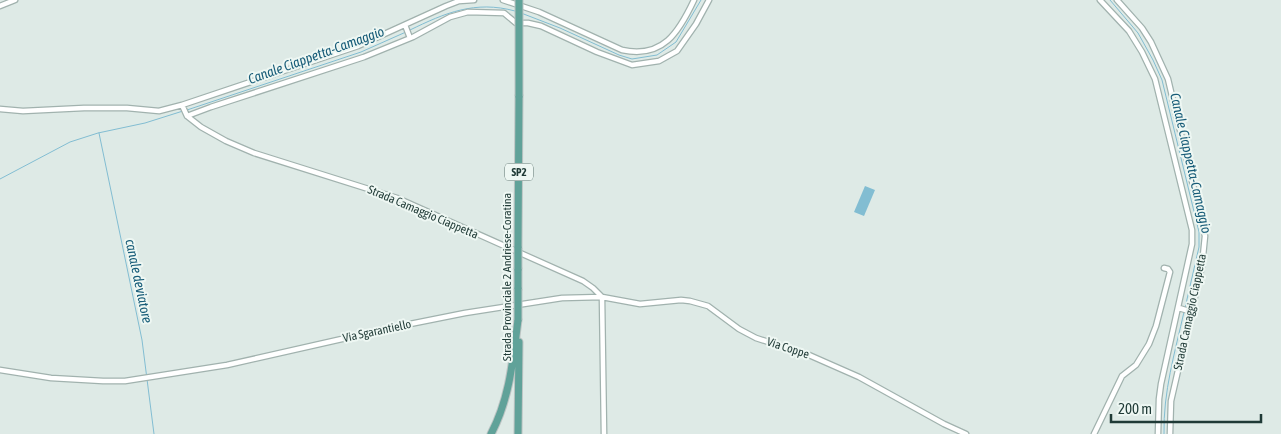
<svg xmlns="http://www.w3.org/2000/svg" width="1281" height="434" viewBox="0 0 1281 434" font-family="'Asap Condensed',sans-serif">
<rect width="100%" height="100%" fill="#deeae6"/>
<path fill="#82bdd2" d="M865 186 875 190 864 216 854 212Z"/>
<g fill="none" stroke-linecap="round" stroke-linejoin="round">
<path stroke="#82bdd2" stroke-width="1" d="M1110 0 1138 33 1153 60 1162 80 1199 232V247L1185 308
M521 13 560 28 619 55 632 59 657 55 676 42 701 0
M410 30C445 13 475 0 515 11
M187 110 361 52 406 32
M99 133 142 340 154 434
M0 179 70 142 98 133 145 123 183 111
M1164 434C1163 392 1175 352 1184 312"/>
<defs>
<path id="minor" d="M503 0 539 12 622 50C663 59 679 32 694 0
M1100 0 1129 31 1142 52 1155 79 1192 230V244L1161 384 1159 399 1158 434
M1117 0 1142 28 1151 42 1168 79 1205 236 1202 266 1171 401 1170 434
M0 6 15 0
M405 25 410 38
M182 105 358 46 446 6 459 1 474 0
M0 109 23 111 84 108H127L159 111 182 105 187 116 201 127 226 141 254 153 397 198 583 281 593 288 602 297
M187 116 211 107 364 57 413 37 450 17 468 12 504 13 516 23H528L541 26 597 52 632 65 659 61 677 51 696 24 709 0
M602 297 604 434
M1179 308 1192 312
M0 370 51 378 103 381H125L227 365 395 327 465 313 562 298 602 297 640 304 681 300 690 301 708 306 739 329 756 338 809 355 859 377 944 424 966 434
M1094 434 1122 376 1136 365 1149 344 1156 326 1170 272 1168 269 1164 268"/>
<path id="primary" d="M518 248 519 96
M518 289V269
M491 434C510 398 513 359 518 320
M518 434 519 342"/>
</defs>
<use href="#minor" stroke="#a1b2ae" stroke-width="7"/>
<use href="#primary" stroke="#bcc4c3" stroke-width="9"/>
<use href="#minor" stroke="#fff" stroke-width="4.5"/>
<use href="#primary" stroke="#60a299" stroke-width="7"/>
<defs>
<path id="primary-bridge" d="M519 0V96
M518 248V269
M518 289V320"/>
</defs>
<use href="#primary-bridge" stroke="#bcc4c3" stroke-width="9" stroke-linecap="butt"/>
<use href="#primary-bridge" stroke="#60a299" stroke-width="7"/>
</g>
<g text-anchor="middle" stroke-width="4" stroke-linejoin="round" paint-order="stroke">
<rect fill="#eef7f3" stroke="#5d736f" stroke-width="1" x="505" y="163.5" width="28" height="17" rx="4"/>
<g font-size="11" font-weight="bold" fill="#1f3a36">
<text x="519" y="176">SP2</text>
</g>
<g font-size="12" fill="#1f3a36" stroke="#eef7f3">
<text transform="translate(423 212) rotate(23)" y="4">Strada Camaggio Ciappetta</text>
<text transform="translate(507 277) rotate(-90)" y="4">Strada Provinciale 2 Andriese-Coratina</text>
<text transform="translate(1190 312) rotate(-78)" y="4">Strada Camaggio Ciappetta</text>
<text transform="translate(377 331) rotate(-12)" y="4">Via Sgarantiello</text>
<text transform="translate(788 348) rotate(18)" y="4">Via Coppe</text>
</g>
<g font-size="14" font-style="italic" fill="#175c78" stroke="#eef7f3">
<text transform="translate(316 55) rotate(-20)" y="5">Canale Ciappetta-Camaggio</text>
<text transform="translate(1191 163) rotate(77)" y="5">Canale Ciappetta-Camaggio</text>
<text transform="translate(139 281) rotate(78)" y="5">canale deviatore</text>
</g>
</g>
<path d="M1111 414v8h150v-8" fill="none" stroke="#1f3a36" stroke-width="2.5"/>
<text x="1118" y="414" font-size="15" fill="#1f3a36" stroke="#eef7f3" stroke-width="4" paint-order="stroke">200 m</text>
</svg>
